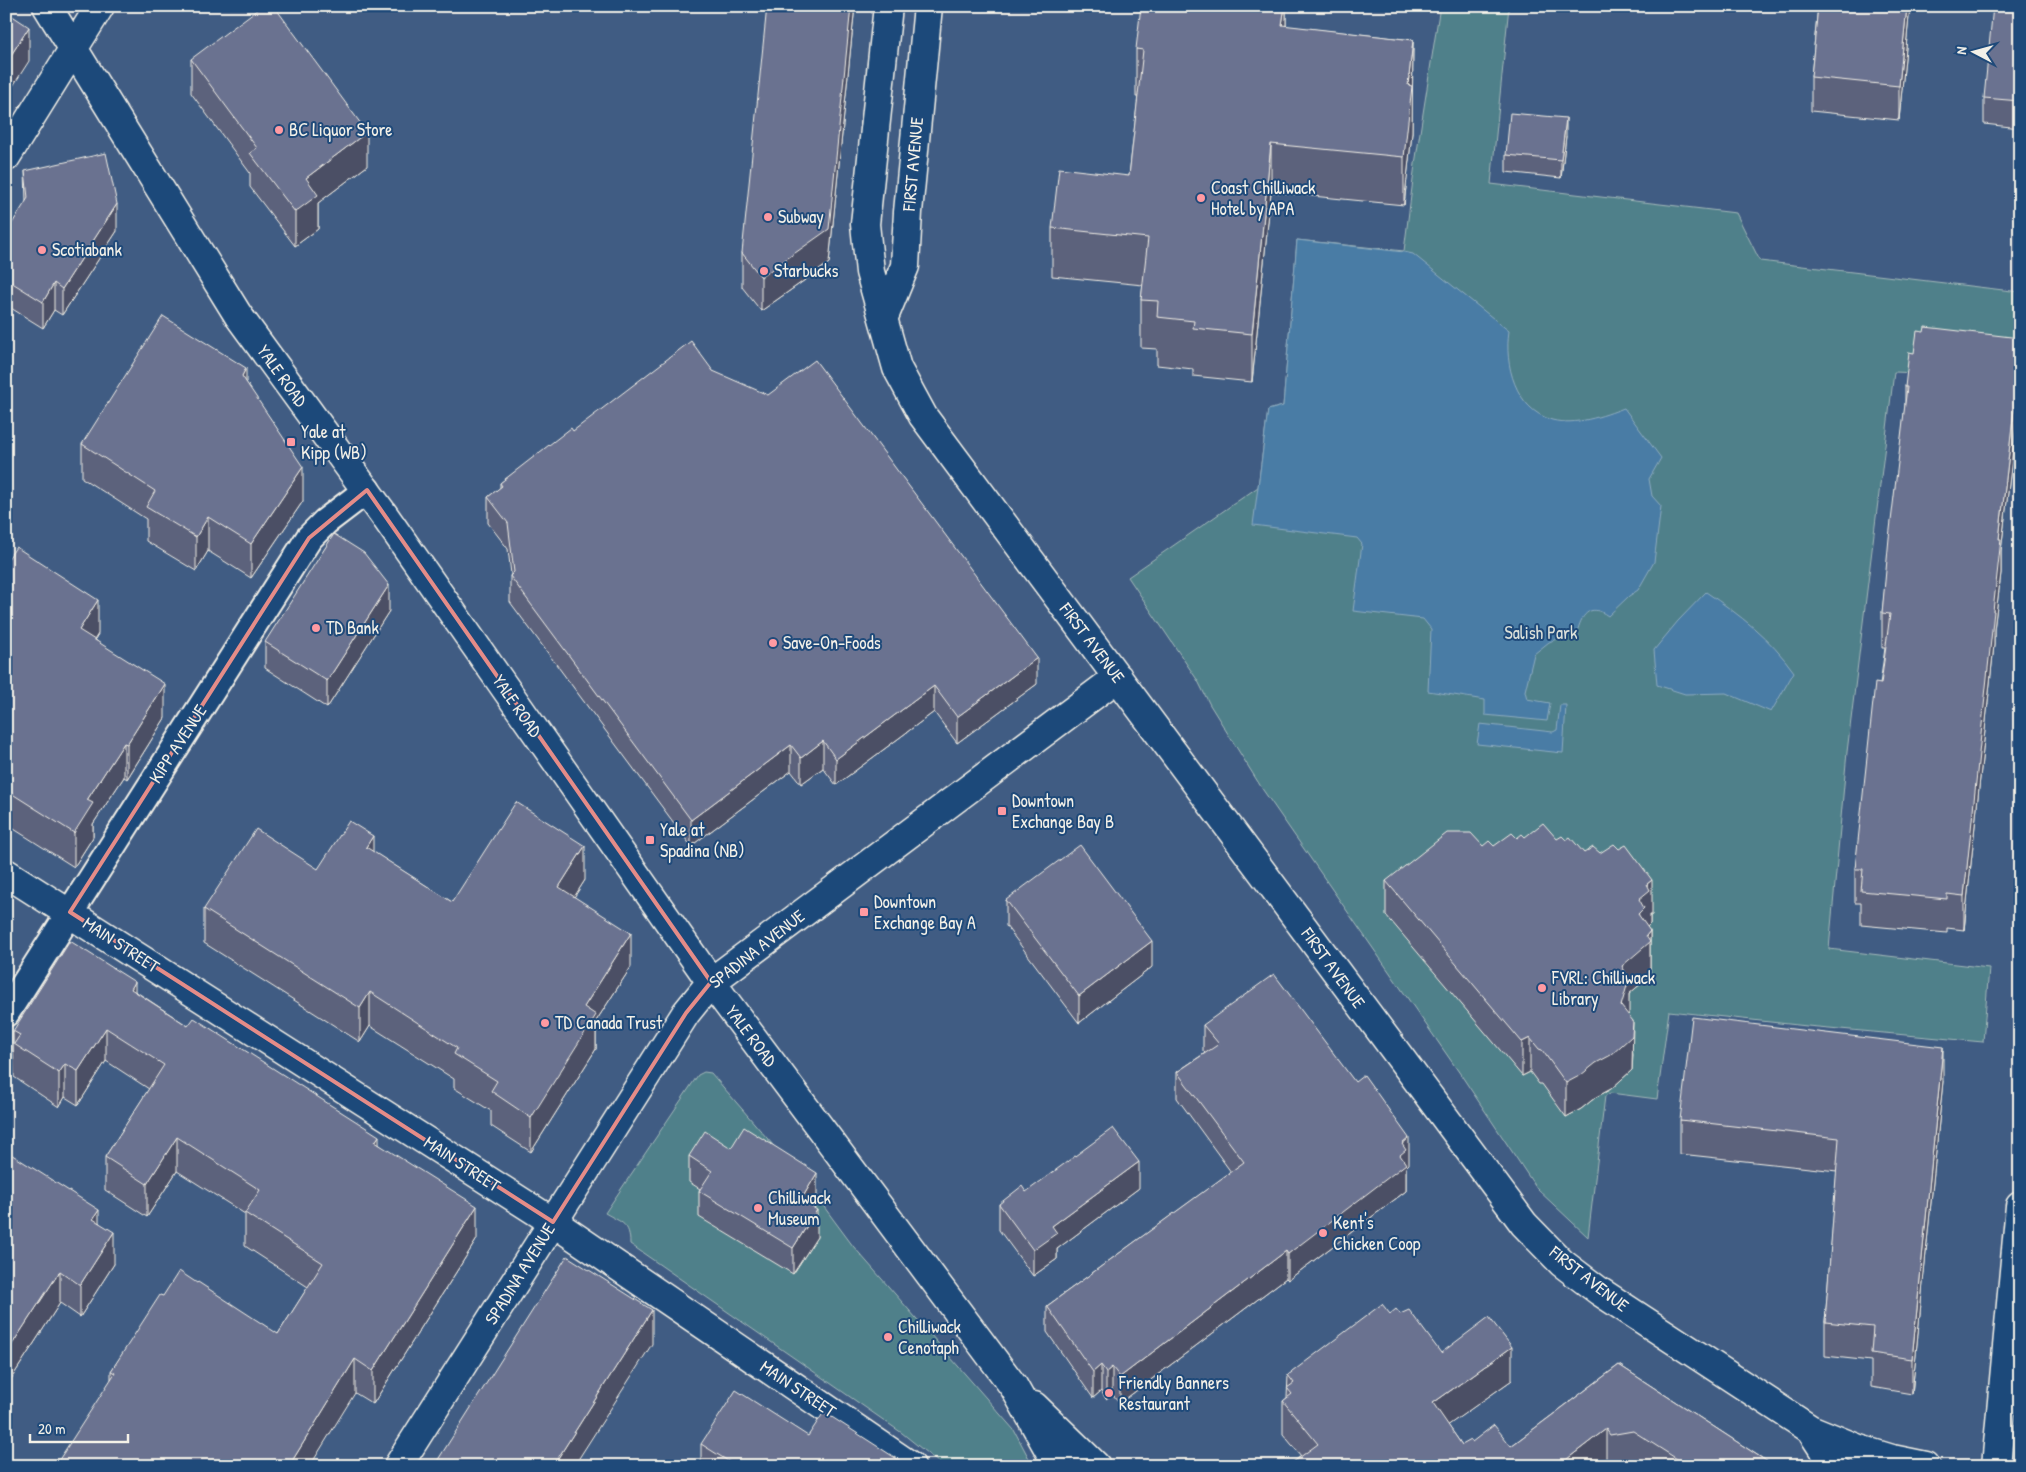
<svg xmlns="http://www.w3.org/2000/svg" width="2026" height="1472" viewBox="0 0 2026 1472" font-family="'Patrick Hand',sans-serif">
<rect width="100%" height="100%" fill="#2e527e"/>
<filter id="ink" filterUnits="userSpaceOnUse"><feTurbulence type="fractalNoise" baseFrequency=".02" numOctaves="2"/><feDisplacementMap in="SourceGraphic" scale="10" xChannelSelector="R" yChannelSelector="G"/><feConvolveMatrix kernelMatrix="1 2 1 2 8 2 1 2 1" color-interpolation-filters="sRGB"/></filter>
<g filter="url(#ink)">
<path fill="#405c83" d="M6 6H2020V1466H6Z"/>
<path fill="#50808a" stroke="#a2b8b9" d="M1440 6H1509L1491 184 1736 213 1760 261 2020 292V377L1894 372 1847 752 1829 949 1989 968 1983 1042 1807 1026 1669 1011 1657 1099 1610 1093 1605 1096 1588 1237 1537 1189 1461 1075 1263 790 1210 705 1198 681 1128 577 1258 487 1268 410 1283 406 1297 240 1404 251 1415 164Z
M704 1072 711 1073 810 1188 853 1246 1014 1430 1033 1466H943L902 1433 630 1244C630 1223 622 1223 605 1213L698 1075Z"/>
<path fill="#487ca5" stroke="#8dabc0" d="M1297 240 1404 252 1413 254 1509 331C1504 364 1515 409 1552 420 1575 426 1603 416 1624 408L1661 458 1649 479 1652 496 1661 506 1654 562 1638 590 1629 596 1608 616C1589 602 1581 616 1577 633L1567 635 1549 642 1534 654 1525 691 1527 699 1550 703 1547 721 1485 715V700L1428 691 1431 629 1423 619 1353 611 1362 544 1357 538 1253 525 1268 410 1283 406Z
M1706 592C1740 615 1770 638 1794 672L1771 712 1726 693 1685 694 1657 685 1654 650 1678 621Z
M1560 705H1566L1563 753 1477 744 1480 724 1553 732 1557 730Z"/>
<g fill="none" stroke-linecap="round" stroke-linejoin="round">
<defs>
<path id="street" d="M6 1013 309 538 325 522 367 490"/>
<path id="secondary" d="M47 6 238 315 384 515 711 982 1014 1387 1058 1466
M888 6 865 224 870 272 897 368 923 416 1524 1224 1562 1263 1599 1291 1810 1429 1859 1449 1892 1459 1926 1466
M6 157 100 6
M884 317 905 266 908 212 928 6
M6 873 553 1222 911 1466
M1034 1406 1096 1466
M1810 1429 1834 1466
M398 1466 686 1013 711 982 1118 677
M1996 1466 2020 1206"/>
</defs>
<use href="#street" stroke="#f4f1e8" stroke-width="30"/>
<use href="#secondary" stroke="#f4f1e8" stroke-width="31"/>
<use href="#street" stroke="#1f4a7a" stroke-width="26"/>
<use href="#secondary" stroke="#1f4a7a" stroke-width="28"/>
</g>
<path fill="#5c627c" stroke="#f4f1e8" d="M854 6V15L829 263 761 311 742 287V253Z
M1286 6V26L1413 40 1412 133 1404 205 1271 192 1252 382 1193 376V369L1157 365V349L1141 348V300L1143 285 1052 276V228L1129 176 1138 97H1136V49Z
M1818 6H1910L1899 120 1811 111V77Z
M2020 6V128L1984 124V98Z
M191 59 367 166 318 203V229L295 246 250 187V173L191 93Z
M1566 136 1561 178 1506 172V155Z
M25 171 117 231 62 315 54 310 43 328 6 305V233L26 203Z
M2020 338V392L2001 551V573L1994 630V645L1964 930 1947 928V933L1861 925V903H1855V869L1885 648H1882V613L1905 406V387L1914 353Z
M713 371 1037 684 957 743 934 712 836 785 823 768 801 784 791 771 691 846 510 602V576L511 574 508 549 488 523V497L500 488V483L573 431Z
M246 382 303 501 251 578 208 551 196 571 146 541V519L82 478V444Z
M6 562 98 634 95 639 165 718 127 779 124 777 93 824V837L74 867 6 824Z
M389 611 327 708 265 668V642Z
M1525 837 1566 840 1584 853H1600L1652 915H1650V924L1647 927 1650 931V976L1629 994 1628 1015 1633 1055 1632 1070 1611 1089 1596 1097 1581 1109 1566 1117 1542 1084H1539L1530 1072 1522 1076 1386 915V881L1483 846H1494L1517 838Z
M373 852 452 902 585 880 574 897 631 967 596 1021V1049L531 1152 491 1126V1111L454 1088V1079L370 1026 360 1042 204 943V909L318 869Z
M1006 900 1152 967 1079 1023 1006 926Z
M135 991 188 1026 379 1144 477 1239 373 1404 355 1393 111 1380V1371L163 1296 278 1334 308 1287 245 1246V1214L177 1171 147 1217 105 1190V1157L149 1089 106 1061 78 1105 65 1097 59 1107 14 1077 13 1031Z
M1203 1025 1409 1164 1406 1167V1191L1288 1280 1286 1278 1120 1403 1112 1394 1106 1399 1101 1391 1093 1398 1047 1332V1306L1231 1172 1177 1098V1072L1205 1053 1203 1051Z
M1943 1081 1912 1394 1871 1387V1361L1825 1356V1322L1837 1171 1680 1154V1120Z
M6 1151 99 1222 114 1264 80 1317 60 1303 9 1382 6 1380Z
M689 1156 817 1200 812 1207 817 1237 793 1274 699 1217V1191L700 1189 689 1182Z
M1139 1188 1057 1249V1259L1033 1276 999 1230V1204L1026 1192Z
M1390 1314 1441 1353 1512 1380 1448 1425 1462 1445 1472 1442 1511 1446 1619 1365 1774 1466H1636L1633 1464 1622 1466H1609L1606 1462 1601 1466H1288L1301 1456 1283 1434V1401L1287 1398 1288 1375Z
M808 1436 908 1466H701V1444Z"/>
<path fill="#4b5065" stroke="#f4f1e8" d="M851 6H854V15L829 263 761 311V277Z
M1285 6H1286V39L1282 25Z
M1907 6H1910L1899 120V86Z
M29 27V61L6 97V63Z
M1413 40 1412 133 1404 205V157L1408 85Z
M1566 118V136L1561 178V160Z
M367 132V166L318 203V229L295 246V212L306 178Z
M1271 144V192L1252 382V334Z
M117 204V231L62 315V289Z
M54 283V310L43 328V302Z
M2020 358V392L2001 551V573L1994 630V645L1964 930V896L1999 539Z
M246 368V402L242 376Z
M303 467V501L251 578V544Z
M208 517V551L196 571V537Z
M389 585V611L327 708V681Z
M98 600V634L79 664V630Z
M1037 658V684L957 743V717Z
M165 684V718L127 779V744Z
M934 686V712L836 785V759Z
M823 741V768L801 784V758Z
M124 743V777L93 824V837L74 867V833L87 800Z
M791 745V771L691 846V820Z
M373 836V870L366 847Z
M585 846V880L559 921V887Z
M1652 880V915H1650V924L1644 930 1638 948 1639 899 1647 884Z
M1650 931V976L1629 994V1013L1621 1040 1622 966Z
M631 933V967L596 1021V1049L531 1152V1118L584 1007Z
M1152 941V967L1079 1023V996Z
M135 982V1015L131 989Z
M370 992V1026L360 1042V1008Z
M1633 1021 1632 1070 1611 1089 1596 1097 1581 1109 1566 1117V1083Z
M106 1028V1061L78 1105V1071Z
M1530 1038V1072L1522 1076V1042Z
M1943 1047V1081L1912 1394V1359Z
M65 1064V1097L59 1107V1073Z
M379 1136V1169L375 1142Z
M177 1137V1171L147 1217V1184Z
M1409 1138V1164L1406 1167V1191L1288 1280V1254L1400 1155 1402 1144Z
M1139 1162V1188L1057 1249V1259L1033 1276V1250L1052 1226Z
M817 1173V1200L801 1226V1200Z
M477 1206V1239L373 1404V1371Z
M99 1210V1242L93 1219Z
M817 1210V1237L793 1274V1248Z
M114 1232V1264L80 1317V1285Z
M1286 1251V1278L1120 1403V1377Z
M60 1271V1303L9 1382V1349Z
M652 1310V1344L574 1466H553Z
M1512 1347V1380L1433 1436V1403Z
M355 1359V1393L310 1466H289Z
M1101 1365V1391L1093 1398V1372Z
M1112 1367V1394L1106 1399V1372Z
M1606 1429V1462L1601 1466H1558Z"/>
<path fill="#6b7290" stroke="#f4f1e8" d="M262 6H274L367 132 306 178 318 195 295 212 250 153 257 148 191 59Z
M767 6H851L829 229 761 277 742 253Z
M1141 6H1285L1282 25 1413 40 1408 85 1412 86 1404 157 1271 144 1252 334 1193 328 1194 321 1157 317 1158 301 1141 300 1148 238 1052 228 1059 168 1129 176 1143 50 1136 49Z
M1818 6H1907L1899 86 1811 77Z
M1993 6H2020V101L1984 98Z
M6 8 11 15 29 27 6 63Z
M1510 113 1566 118 1561 160 1506 155Z
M106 153 117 204 62 289 54 283 43 302 6 279V233L28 198 25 171Z
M163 316 246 368 242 376 303 467 251 544 208 517 196 537 146 507 155 491 82 444Z
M1925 327 2020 338V358L1999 539H2001L1993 611H1994L1964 896 1947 894V899L1861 891 1863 869H1855L1875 683 1881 684 1890 614 1882 613 1889 538 1907 387H1905L1909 352 1914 353 1917 331 1924 332Z
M691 341 713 371 768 395 815 360 1037 658 957 717 934 686 836 759 823 741 801 758 791 745 691 820 510 576 514 572 508 523 488 497 502 486 500 483 571 428 573 431Z
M334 534 364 553 389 585 327 681 265 642Z
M16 547 98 600 79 630 165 684 127 744 124 743 87 800 93 803 74 833 6 790V562Z
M516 802 585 846 559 887 631 933 584 1007 596 1015 531 1118 491 1091 497 1081 454 1054 457 1048 370 992 360 1008 204 909 256 829 318 869 349 821 373 836 366 847 452 902Z
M1543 823 1557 839 1562 836 1566 840 1570 837 1584 853 1593 847 1600 853 1614 844 1619 849 1626 845 1652 880 1647 884 1650 890 1639 899 1644 908 1638 914 1650 931 1646 936 1650 942 1622 966 1629 979 1621 1006 1633 1021 1632 1036 1611 1055 1596 1063 1581 1075 1566 1083 1542 1050 1539 1049 1530 1038 1522 1042 1386 881 1447 833H1471L1483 846 1489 841 1494 846 1512 833 1517 838 1522 834 1525 837Z
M1080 845 1152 941 1079 996 1006 900Z
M70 941 135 982 131 989 188 1026 194 1018 379 1136 375 1142 477 1206 373 1371 355 1359 289 1466H55L115 1373 111 1371 160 1295 163 1296 179 1271 197 1283 198 1282 278 1334 323 1263 245 1213 260 1190 177 1137 147 1184 105 1157 164 1065 106 1028 78 1071 65 1064 59 1073 14 1044 20 1035 13 1031Z
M1274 974 1355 1082 1364 1075 1409 1138 1402 1144 1406 1150 1400 1155 1406 1164 1288 1254 1286 1251 1120 1377 1112 1367 1106 1372 1101 1365 1093 1372 1047 1306 1244 1162 1177 1072 1219 1044 1203 1025Z
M1692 1017 1943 1047 1912 1359 1871 1353 1873 1327 1825 1322 1839 1138 1680 1120Z
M744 1127 817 1173 801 1200 817 1210 793 1248 699 1191 712 1171 689 1156 705 1131 731 1148Z
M1113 1128 1139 1162 1052 1226 1057 1233 1033 1250 999 1204 1022 1186 1026 1192Z
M6 1151 99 1210 93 1219 114 1232 80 1285 60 1271 9 1349 6 1348Z
M567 1256 652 1310 553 1466H434Z
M1382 1304 1390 1314 1396 1309 1400 1314 1409 1310 1441 1353 1489 1317 1512 1347 1433 1403 1462 1445 1471 1440 1472 1442 1494 1425 1511 1446 1619 1365 1774 1466H1688L1633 1431 1610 1435 1606 1429 1558 1466H1288L1318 1444 1283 1401 1292 1394 1287 1388 1294 1383 1288 1375Z
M736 1390 808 1436 824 1412 908 1466H736L701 1444Z"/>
</g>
<path fill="none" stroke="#e58c88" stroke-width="4" stroke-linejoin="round" d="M367 490 711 982 686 1013 553 1222 70 912 309 538Z"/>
<g fill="#ff9aa2" stroke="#1f4a7a" stroke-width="2">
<circle cx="279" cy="130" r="5"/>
<circle cx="1201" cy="198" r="5"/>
<circle cx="768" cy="217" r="5"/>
<circle cx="42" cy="250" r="5"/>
<circle cx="764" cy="271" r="5"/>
<rect x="286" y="437" width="10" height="10" rx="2.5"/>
<circle cx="316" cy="628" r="5"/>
<circle cx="773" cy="643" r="5"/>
<rect x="997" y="806" width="10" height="10" rx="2.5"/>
<rect x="645" y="835" width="10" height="10" rx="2.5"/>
<rect x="859" y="907" width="10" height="10" rx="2.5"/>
<circle cx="1542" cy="988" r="5"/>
<circle cx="545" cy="1023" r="5"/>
<circle cx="758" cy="1208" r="5"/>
<circle cx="1323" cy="1233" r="5"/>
<circle cx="888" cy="1337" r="5"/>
<circle cx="1109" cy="1393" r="5"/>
</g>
<g text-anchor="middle" stroke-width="4" stroke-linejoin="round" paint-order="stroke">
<g font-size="18" fill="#f4f1e8" stroke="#1f4a7a" text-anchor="start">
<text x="289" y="136">BC Liquor Store</text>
<text x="1211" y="194">Coast Chilliwack<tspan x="1211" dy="21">Hotel by APA</tspan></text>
<text x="778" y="223">Subway</text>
<text x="52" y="256">Scotiabank</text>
<text x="774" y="277">Starbucks</text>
<text x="301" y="438">Yale at<tspan x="301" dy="21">Kipp (WB)</tspan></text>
<text x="326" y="634">TD Bank</text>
<text x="783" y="649">Save-On-Foods</text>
<text x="1012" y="807">Downtown<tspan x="1012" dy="21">Exchange Bay B</tspan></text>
<text x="660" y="836">Yale at<tspan x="660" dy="21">Spadina (NB)</tspan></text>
<text x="874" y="908">Downtown<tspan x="874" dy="21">Exchange Bay A</tspan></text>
<text x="1552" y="984">FVRL: Chilliwack<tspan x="1552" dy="21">Library</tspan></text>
<text x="555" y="1029">TD Canada Trust</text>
<text x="768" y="1204">Chilliwack<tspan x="768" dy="21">Museum</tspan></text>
<text x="1333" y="1229">Kent's<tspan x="1333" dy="21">Chicken Coop</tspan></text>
<text x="898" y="1333">Chilliwack<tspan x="898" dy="21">Cenotaph</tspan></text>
<text x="1119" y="1389">Friendly Banners<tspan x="1119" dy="21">Restaurant</tspan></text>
</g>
<g font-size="18" fill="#f4f1e8" stroke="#1f4a7a">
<text transform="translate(913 164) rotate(-85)" y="6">FIRST AVENUE</text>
<text transform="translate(282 376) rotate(54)" y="6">YALE ROAD</text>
<text transform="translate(1092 643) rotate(53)" y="6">FIRST AVENUE</text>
<text transform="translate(517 706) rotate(55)" y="6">YALE ROAD</text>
<text transform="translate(178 744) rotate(-57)" y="6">KIPP AVENUE</text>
<text transform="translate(121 945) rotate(33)" y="6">MAIN STREET</text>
<text transform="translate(757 949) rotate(-38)" y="6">SPADINA AVENUE</text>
<text transform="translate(1333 968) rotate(54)" y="6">FIRST AVENUE</text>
<text transform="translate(751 1036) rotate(53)" y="6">YALE ROAD</text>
<text transform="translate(462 1164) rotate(33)" y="6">MAIN STREET</text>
<text transform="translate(520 1274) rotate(-58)" y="6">SPADINA AVENUE</text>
<text transform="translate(1589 1279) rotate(38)" y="6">FIRST AVENUE</text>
<text transform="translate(798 1389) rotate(34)" y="6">MAIN STREET</text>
</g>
<g font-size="18" fill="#dbe0da" stroke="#1f4a7a">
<text x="1541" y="639">Salish Park</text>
</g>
</g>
<rect width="2026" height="1472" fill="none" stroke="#1f4a7a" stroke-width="25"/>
<rect x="12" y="12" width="2001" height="1447" fill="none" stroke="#f4f1e8" stroke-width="2" filter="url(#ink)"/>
<g transform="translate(1974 52) rotate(276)" stroke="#1f4a7a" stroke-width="4" paint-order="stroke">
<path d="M0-4L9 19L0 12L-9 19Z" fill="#f4f1e8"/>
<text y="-8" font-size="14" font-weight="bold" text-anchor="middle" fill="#f4f1e8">N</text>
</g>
<path d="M30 1434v8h98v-8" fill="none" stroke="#f4f1e8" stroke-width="2.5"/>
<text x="38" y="1434" font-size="15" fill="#f4f1e8" stroke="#1f4a7a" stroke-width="4" paint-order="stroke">20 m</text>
</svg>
